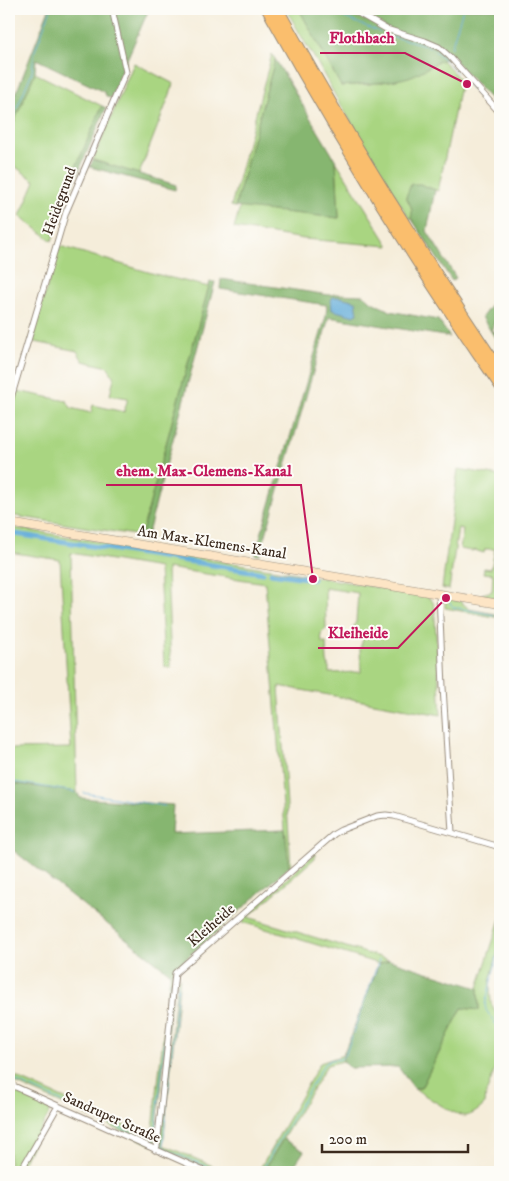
<svg xmlns="http://www.w3.org/2000/svg" width="509" height="1181" viewBox="0 0 509 1181" font-family="'IM FELL DW Pica',serif">
<rect width="100%" height="100%" fill="#fdfcf7"/>
<filter id="ink" filterUnits="userSpaceOnUse"><feTurbulence type="fractalNoise" baseFrequency=".02" numOctaves="2"/><feDisplacementMap in="SourceGraphic" scale="10" xChannelSelector="R" yChannelSelector="G"/><feConvolveMatrix kernelMatrix="1 2 1 2 8 2 1 2 1" color-interpolation-filters="sRGB"/></filter>
<filter id="wash" filterUnits="userSpaceOnUse"><feTurbulence type="fractalNoise" baseFrequency=".0096" numOctaves="4" result="noise"/><feDisplacementMap in="SourceGraphic" scale="20" xChannelSelector="R" yChannelSelector="G"/><feGaussianBlur stdDeviation="1.12" result="paint"/><feColorMatrix in="noise" values="0 0 0 0 0 0 0 0 0 0 0 0 0 0 0 0 0 1.4 0 .05"/><feComposite in="paint" operator="in"/></filter>
<g filter="url(#wash)">
<rect width="100%" height="100%" fill="#f5edda"/>
<path fill="#a9d581" stroke="#728050" fill-rule="evenodd" d="M286 9H299L341 86 370 84 410 76 442 60 461 81 438 191 420 184 406 197C410 205 416 212 410 220L336 97 317 62 304 41Z
M272 54 275 59 235 207 231 206Z
M134 63 174 84 139 174 93 160Z
M35 73 102 106 72 176 75 180 66 200 52 241 20 216 35 181 9 162V134Z
M336 161 389 246 304 239 234 228 240 207 339 218Z
M60 246 155 274 209 287 141 536 9 515V419L17 391 67 401 71 408 91 413 93 405 124 412 128 398 110 395 114 378 108 367 83 361 77 351 31 341 57 253Z
M458 469 500 476V599L486 596 482 594 492 591 493 574 483 573 484 568 491 569 495 549H485L484 553 474 550 472 551 460 549 463 529 458 528 449 590 442 588Z
M9 527 295 573 427 596C436 602 435 609 435 619L441 715 279 686 291 866 289 867 285 830 265 583 167 568 171 668 164 666 159 568 71 553 77 792 9 783V749L71 748 60 560 9 552ZM325 588 358 593 356 622 353 627V633L356 637 360 633 363 639 360 649 361 672 329 673V668L327 661 326 643H322L321 633 326 629Z
M449 599 460 601 469 609 500 615V618L445 608V603Z
M315 853V858L248 917 389 960 379 964 243 922 242 919Z
M500 919V943L490 982 491 1003 500 1021V1056L486 1093 485 1104C480 1109 473 1115 465 1116 455 1116 423 1094 414 1088H421L462 1008 479 1010 478 988Z
M174 969 155 1143 152 1145 9 1080V1074L152 1138 170 973Z
M180 977 163 1145 227 1172H217L160 1149 177 982Z
M343 1055V1061L327 1065 263 1172H258L320 1063Z
M9 1087 48 1105 50 1112 18 1172H9Z"/>
<path fill="#86b66f" stroke="#607046" d="M49 9H149C136 39 123 68 111 98L107 97 104 92 36 59 35 73 9 134V94L15 96Z
M299 9H348L373 23 420 40 438 49 448 58C434 62 423 72 409 77 388 83 363 84 341 86Z
M356 9H500V110L448 53 388 28Z
M275 59 336 161 339 218 235 207Z
M102 106 106 108 75 180 72 176Z
M93 160 176 185 175 190 90 167Z
M411 184H420L435 190 427 231 456 278 452 281 411 218C414 210 410 204 406 197Z
M221 279 329 295 336 294 364 295 372 302 390 311 438 320 450 337 329 317 260 555H255L326 316 327 305 220 289Z
M210 282H215L147 537 141 536Z
M500 288V308L491 331 500 333V346L482 317 494 301Z
M9 783 77 792 80 798 173 805 171 834 285 830 289 867 170 973 9 847Z
M389 960 478 988 479 1010 462 1008 421 1088H414L398 1067 350 1068 343 1061V1055L379 964Z
M283 1139 304 1151 290 1172H263Z"/>
<path fill="#61abd9" stroke="#4e6a7c" d="M333 297H340L356 301 358 313 356 315 354 316 332 310 331 300Z"/>
<g fill="none" stroke-linecap="round" stroke-linejoin="round">
<path stroke="#61abd9" stroke-width="1" d="M327 9 338 15 380 32
M386 35C402 40 421 41 435 51 443 57 450 65 457 73
M451 48 463 9
M462 78 500 121
M9 127 32 72 34 53 51 9
M450 603 453 607 500 616
M9 781 75 792
M84 793 165 806
M500 946 485 1005 486 1010 500 1030
M178 984 163 1146 169 1151 221 1172
M9 1078 152 1142
M152 1142 155 1137 171 981
M261 1172 324 1064 331 1060 341 1059 346 1053 379 960"/>
<path stroke="#61abd9" stroke-width="5" d="M9 533 263 573
M271 573 313 579"/>
</g>
</g>
<g filter="url(#ink)">
<g fill="none" stroke-linecap="round" stroke-linejoin="round">
<defs>
<path id="minor" d="M351 9 386 29 425 41 439 47 450 57 500 113
M9 405 66 212 126 72 112 9
M439 594 443 687 452 832
M9 1084 206 1172
M155 1150 157 1146 175 973 334 834 341 830 377 816 386 815 394 816 500 847
M20 1172 58 1106"/>
<path id="secondary" d="M9 523 500 604"/>
<path id="motorway" d="M267 9C338 138 416 265 500 386
M278 9C346 133 421 253 500 370"/>
</defs>
<use href="#minor" stroke="#988c7c" stroke-width="7"/>
<use href="#secondary" stroke="#988c7c" stroke-width="9"/>
<use href="#motorway" stroke="#988c7c" stroke-width="12"/>
<use href="#minor" stroke="#fff" stroke-width="5"/>
<use href="#secondary" stroke="#fde5c5" stroke-width="8"/>
<use href="#motorway" stroke="#fabe6d" stroke-width="10"/>
</g>
</g>
<g text-anchor="middle" stroke-width="4" stroke-linejoin="round" paint-order="stroke">
<g font-size="15" fill="#3b2a1e" stroke="#fdfcf7">
<text transform="translate(59 201) rotate(-70)" y="5">Heidegrund</text>
<text transform="translate(212 542) rotate(9)" y="5">Am Max-Klemens-Kanal</text>
<text transform="translate(211 925) rotate(-41)" y="5">Kleiheide</text>
<text transform="translate(112 1117) rotate(24)" y="5">Sandruper Straße</text>
</g>
</g>
<path fill="none" stroke="#c2185b" stroke-width="2" d="M467 84L405 53H320M313 579L301 485H106M446 598L398 648H318"/>
<g fill="#c2185b" stroke="#fdfcf7" stroke-width="2">
<circle cx="467" cy="84" r="5"/>
<circle cx="313" cy="579" r="5"/>
<circle cx="446" cy="598" r="5"/>
</g>
<g font-size="16" text-anchor="middle" font-weight="bold" fill="#c2185b" stroke="#fdfcf7" stroke-width="4" stroke-linejoin="round" paint-order="stroke">
<text x="362" y="43">Flothbach</text>
<text x="204" y="476">ehem. Max-Clemens-Kanal</text>
<text x="358" y="638">Kleiheide</text>
</g>
<rect width="509" height="1181" fill="none" stroke="#fdfcf7" stroke-width="30"/>
<path d="M322 1144v8h146v-8" fill="none" stroke="#3b2a1e" stroke-width="2.5"/>
<text x="329" y="1144" font-size="15" fill="#3b2a1e" stroke="#fdfcf7" stroke-width="4" paint-order="stroke">200 m</text>
</svg>
